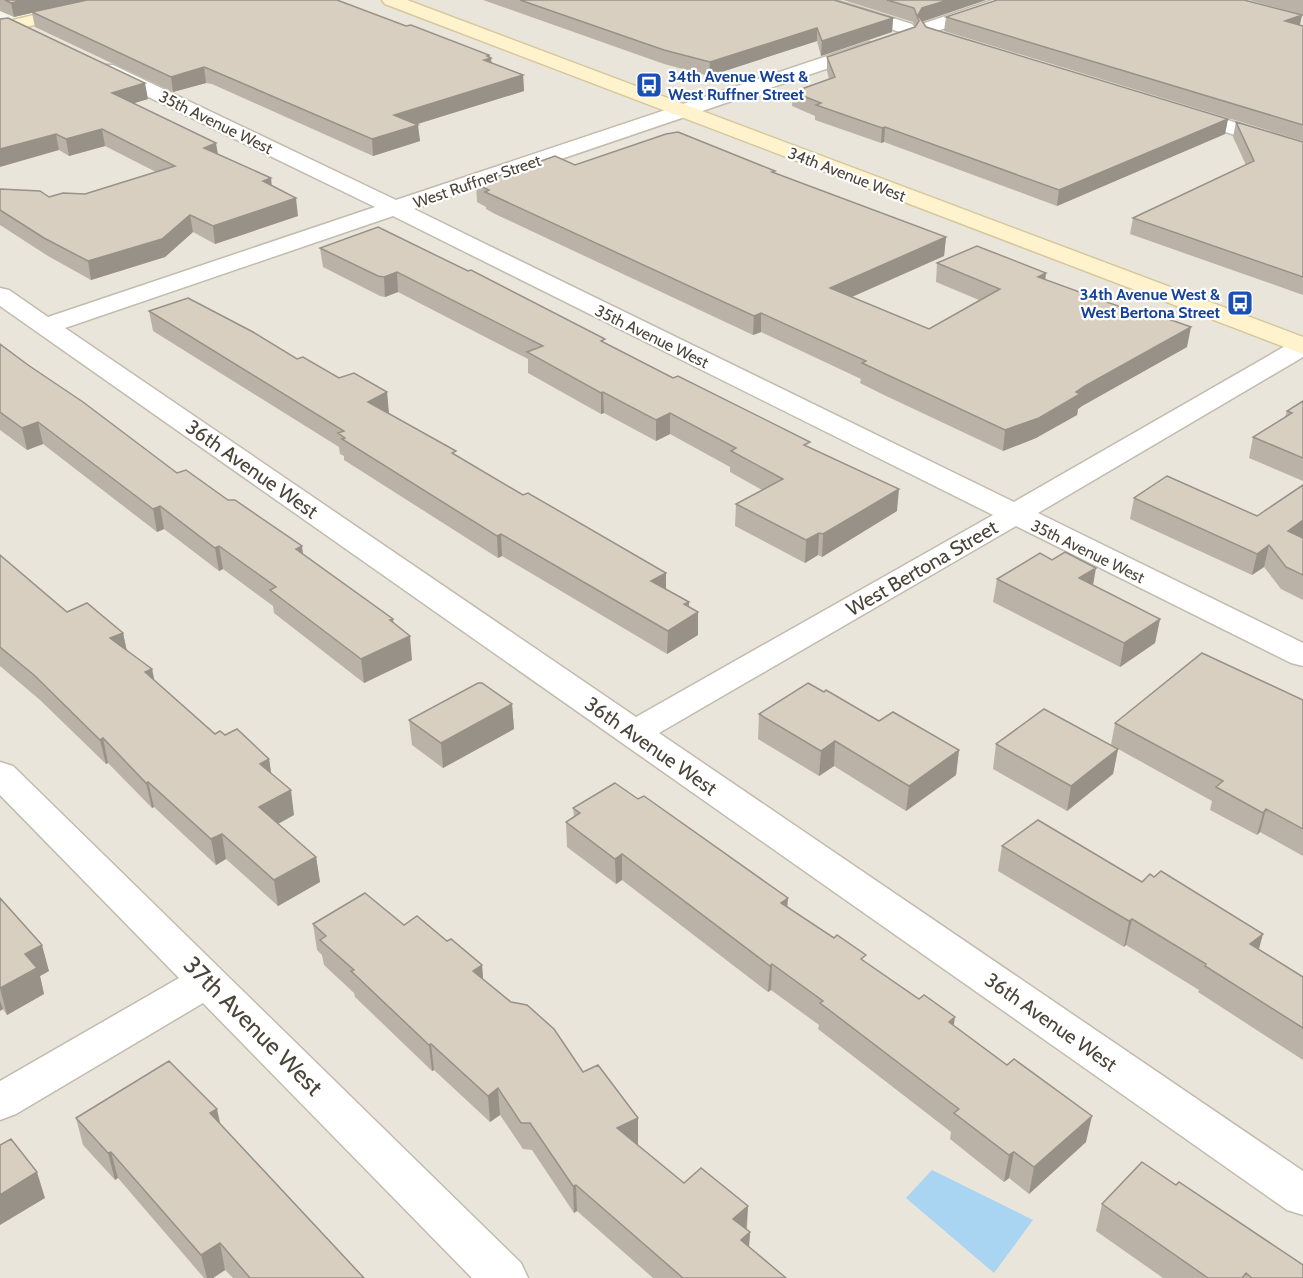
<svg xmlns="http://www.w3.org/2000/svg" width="1303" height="1278" viewBox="0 0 1303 1278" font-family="Cabin,sans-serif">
<rect width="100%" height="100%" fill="#f6f3ec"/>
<path fill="#eae5da" d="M129 0H1303V1278H0V31Z"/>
<path fill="#a9d4f2" d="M932 1170 1033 1220 994 1273 906 1198Z"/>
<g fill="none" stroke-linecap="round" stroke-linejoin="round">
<defs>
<path id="street" d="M808 0H835L912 24 915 28 912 32H900L811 4Z
M993 0H1019L1016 4 934 32H922L919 28 922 24Z
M869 42 876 44 878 48 876 52 414 209 1014 502 1294 341 1303 338V357L1038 513 1303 643V666L1291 663 1016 526 659 733 1303 1171V1215L1287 1210 0 306V288L9 290 48 317 375 207 99 73 96 69 99 65H113L396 200ZM393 216 401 220 993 515 636 717 65 328Z
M1184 107 1303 143V156L1177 117 1174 113 1177 109Z
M0 762 13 766 521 1263 528 1278H472L203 1003 16 1114 0 1120V1081L179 978 0 795Z"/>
<path id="secondary" d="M97 0H128L125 4 0 33V23Z
M382 0H407L1303 337V354L385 4Z"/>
</defs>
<use href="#street" stroke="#c2bbae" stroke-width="3"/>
<use href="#secondary" stroke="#d6c79b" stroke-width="3"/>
<use href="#street" fill="#fff" fill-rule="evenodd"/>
<use href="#secondary" fill="#fff3cd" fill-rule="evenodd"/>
</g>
<path fill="#bab2a6" d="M0 0H337L490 57 492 63 523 75 524 91 417 124 420 141 373 156 212 84 206 83 173 92 35 27 32 13 14 17 0 11Z
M483 0H834L893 18 892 32 821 56 817 41 709 76 664 64Z
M843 0H986L922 22 926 27 1228 119 1225 134 1057 206 884 142 881 143 815 120V116L792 106 793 92 829 79 827 71V57L915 27 913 22Z
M1249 0H1303V15Z
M1302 15 1300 25 1303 26V141L944 31 946 17Z
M0 19 148 99 134 103 218 154 271 178V185L298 216 215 244 193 232 165 257 91 280 48 256 0 225V189L49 197 85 194 156 172 105 146 69 156 59 150Z
M1236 122 1303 142V295L1130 234 1133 218 1246 165 1233 137Z
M575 165 775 173 946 237 944 256 852 297 929 329 979 300 936 282 937 263 1045 280 1187 347 1082 406 1078 409 1077 415 1036 438 1003 451 884 395 860 383 861 379 761 332 753 335 495 214 486 209V207L477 202 476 184Z
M378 227 809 447 897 511 822 557 818 555 805 563 735 526 736 504 762 490 730 472V467L670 434 656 441 604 413 601 414 528 373V359L398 292 385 297 380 296 323 267 320 248Z
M149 311 297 359 339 378 387 392 388 413 666 589 689 602V607L698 612V635L667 654 502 556 498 558 344 460V456L340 454 339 447 153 331Z
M0 344 177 473 303 554 394 623 412 660 364 683 274 613 273 606 223 569 219 571 164 529 157 532 43 444 27 450 0 430Z
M1303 401V481L1249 458 1253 437 1285 417 1287 411Z
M1303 485V600L1281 589 1264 567 1252 575 1130 519 1134 498 1257 516Z
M0 555 67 612 123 633 127 651 152 669 154 680 215 734 225 735 269 759 271 774 294 815 278 824 316 857 320 882 278 906 226 859 216 865 154 807 152 808 108 763 106 764 40 700 0 666Z
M997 579 1093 585 1160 619 1155 643 1120 667 993 602Z
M824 692 879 721 959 750 956 775 906 811 834 766 819 776 758 739 759 714Z
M1303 700V856L1260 832 1257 835 1210 810 1212 801 1111 745 1115 723Z
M512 704 514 729 443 768 412 745 409 720Z
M996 744 1118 749 1113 774 1067 811 993 769Z
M573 808 787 906 954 1026 1086 1142 1029 1194 1009 1178 1004 1182 950 1139 951 1132 818 1029 819 1025 771 990 768 992 622 880 616 884 567 847 566 822 574 817Z
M1002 846 1142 882 1259 949 1303 977V1060L1198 992 1199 990 1126 945 1124 947 998 871Z
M0 898 49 971 40 976 44 994 7 1015 3 1009 0 1011Z
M313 924 404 925 447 941 482 965 483 980 583 1072 638 1145H637L684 1183 748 1206 747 1230 750 1232 749 1247 786 1278H653L577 1211 574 1213 532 1150 523 1149 500 1115 490 1122 434 1070 432 1071 355 997 354 993 324 965 322 955 317 950Z
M76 1118 220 1124 364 1278H233L225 1270 213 1278H204L118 1178 115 1180 83 1145Z
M1176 1185 1303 1278H1163L1096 1231 1102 1204Z"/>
<path fill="#979187" d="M23 0H87L14 17 11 3Z
M948 0H986L921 22 919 21 918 15 922 8Z
M1302 15 1299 28 1285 21Z
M893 18 892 32 821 56 822 41Z
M817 28V41L709 76 710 62Z
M489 55 490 58H491L492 73 484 60 487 56Z
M204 67 206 83 173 92 171 77Z
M523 75 524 91 395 131 394 115Z
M145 83 148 99 115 109 112 93Z
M1228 119 1225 134 1057 206 1059 190Z
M418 125 420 141 373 156 372 139Z
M885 127 884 142 881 143 882 128Z
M102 129 105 146 69 156 66 139Z
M56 134 59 150 0 167V149Z
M216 143 219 160 204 148Z
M271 178 273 196 263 181Z
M296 198 298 216 215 244 213 226Z
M190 215 193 232 165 257 91 280 88 261Z
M946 237 944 256 829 307 830 288Z
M397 272 398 292 385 297 384 277Z
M1046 273 1044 292 1038 277Z
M761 313V332L753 335 754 316Z
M1191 327 1187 347 1082 406 1078 409 1077 415 1036 438 1003 451 1005 430 1076 392 1085 386Z
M387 392 389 413 370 423 368 402Z
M603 392 604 413 601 414V393Z
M670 413V434L656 441V420Z
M38 422 43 444 27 450 22 428Z
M899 489 897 511 822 557 823 534Z
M160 506 164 529 157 532 153 509Z
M1303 520V538L1288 531Z
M819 533 818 555 805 563 806 540Z
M501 534 502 556 498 558 497 536Z
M1269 545 1264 567 1252 575 1257 554Z
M219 546 223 569 219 571 215 548Z
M302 546 305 569 296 549Z
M1096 568 1092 591 1079 578Z
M666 573V595L651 581Z
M689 602V618L698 612V635L667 654 668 631 684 604Z
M393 619 396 643 410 636 412 660 364 683 361 659 390 620Z
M1160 619 1155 643 1120 667 1124 643Z
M123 633 128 657 110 638Z
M152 669 157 693 145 672Z
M512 704 514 729 443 768 441 743Z
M103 738 108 763 106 764 100 740Z
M835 741 834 766 819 776 821 751Z
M1118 749 1113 774 1067 811 1071 786Z
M959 750 956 775 906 811 909 786Z
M269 759 273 784 260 764Z
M148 782 154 807 152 808 146 783Z
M291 790 294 815 263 832 259 807Z
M1266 809 1260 832 1257 835 1263 813Z
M222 834 226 859 216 865 211 839Z
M622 854V880L616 884 615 859Z
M316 857 320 882 278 906 274 880Z
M788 898 786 924 781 903Z
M1132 919 1126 945 1124 947 1129 921Z
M1263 934 1256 960 1250 944Z
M42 945 49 971 40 976 44 994 7 1015 0 988 25 954Z
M772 964 771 990 768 992 770 966Z
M482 965 484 991 473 971Z
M0 1001 3 1009 0 1011Z
M955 1017 951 1043 949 1022Z
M431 1044 434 1070 432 1071 429 1045Z
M498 1088 500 1115 490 1122 488 1096Z
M217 1109 223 1136 210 1113Z
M1092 1116 1086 1142 1029 1194 1034 1167Z
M638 1118V1145L618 1155 617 1128Z
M111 1152 118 1178 115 1180 108 1153Z
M1014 1152 1009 1178 1004 1182 1009 1155Z
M37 1172 45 1198 0 1225V1195Z
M576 1185 577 1211 574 1213 573 1186Z
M748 1206 746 1232 733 1219Z
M750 1232 748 1259 741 1240Z
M220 1243 225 1270 213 1278H207L201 1255Z"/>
<path fill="#d8cfc1" stroke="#979187" stroke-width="1.5" d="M5 0H23L11 3Z
M87 0H337L406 26 411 25 489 55 487 56 491 58 484 60 523 75 394 115 418 125 372 139 209 69 204 67 171 77 32 12Z
M520 0H834L893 18 822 41 817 28 710 62 664 50Z
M887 0H948L922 8 918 15 926 27 1228 119 1059 190 885 127 882 128 816 105 821 103 793 92 835 77 827 57 915 27 919 21 914 8Z
M997 0H1244L1302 15 1285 21 1303 26V125L946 17Z
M8 18 145 83 112 93 216 143 204 148 271 178 263 181 296 198 213 226 190 215 162 239 88 261 44 238 0 210V189L40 191 49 197 63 193 85 194 175 166 102 129 66 139 56 134 0 149V19Z
M1236 122 1303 142V277L1133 218 1254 161Z
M678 132 775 171 772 172 946 237 830 288 929 329 1000 289 937 263 977 246 1046 273 1038 277 1148 317 1154 314 1191 327 1085 386 1076 392 1080 394 1039 418 1005 430 862 363 866 361 761 313 754 316 494 196 485 192 489 190 476 184 555 156 575 165 666 134Z
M378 227 468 271 471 270 605 339 601 341 673 378 678 376 810 442 804 445 899 489 823 534 819 533 806 540 736 504 783 479 731 451 736 448 670 413 656 420 603 392 601 393 527 352 543 346 397 272 384 277 378 276 320 248Z
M188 298 253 332 297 359 303 357 339 378 354 373 387 392 368 402 456 451 452 453 523 495 528 493 666 573 651 581 689 602 684 604 698 612 668 631 501 534 497 536 342 439 345 438 338 433 344 431 149 311Z
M0 344 28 365 83 402 177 473 186 470 228 500H235L302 546 296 549 393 619 390 620 410 636 361 659 270 590 276 587 219 546 215 548 160 506 153 509 38 422 22 428 0 412Z
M1303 401V458L1253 437 1292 413 1287 411Z
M1167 476 1257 516 1303 485V520L1288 531 1303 538V575L1286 567 1269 545 1257 554 1134 498Z
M1065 552 1096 568 1079 578 1160 619 1124 643 997 579 1040 553 1052 560Z
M0 555 67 612 87 603 123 633 110 638 152 669 145 672 215 734 220 731 225 735 237 729 269 759 260 764 291 790 259 807 316 857 274 880 222 834 211 839 148 782 146 783 103 738 100 740 34 675 0 647Z
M1202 653 1303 700V829L1266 809 1263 813 1216 787 1223 781 1115 723Z
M478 683H482L512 704 441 743 409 720Z
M808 683 824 692 826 690 879 721 893 712 959 750 909 786 835 741 821 751 759 714Z
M1044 709 1118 749 1071 786 996 744Z
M615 783 638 799 644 796 788 898 781 903 834 938 837 935 866 955 861 959 919 999 924 995 955 1017 949 1022 1007 1065 1014 1059 1092 1116 1034 1167 1014 1152 1009 1155 954 1113 959 1109 955 1106 820 1003 823 1001 772 964 770 966 622 854 615 859 566 822 580 813 573 808Z
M1038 820 1142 882 1150 874 1154 877 1161 871 1263 934 1250 944 1303 977V1028L1205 966 1206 964 1132 919 1129 921 1002 846Z
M365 893 404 925 417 916 447 941 451 939 482 965 473 971 511 1002 527 1005 554 1029 583 1072 598 1065 638 1118 617 1128 684 1183 701 1168 748 1206 733 1219 750 1232 741 1240 786 1278H683L576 1185 573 1186 530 1123H521L498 1088 488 1096 431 1044 429 1045 351 971 354 970 320 940 326 936 313 924Z
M0 898 42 945 25 954 37 968 0 988Z
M169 1061 217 1109 210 1113 364 1278H250L220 1243 201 1255 111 1152 108 1153 76 1118Z
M11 1139 37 1172 0 1195V1145Z
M1142 1162 1176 1185 1179 1182 1303 1265V1278H1252L1246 1273 1242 1278H1208L1102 1204Z"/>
<defs>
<symbol id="bus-square" viewBox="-11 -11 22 22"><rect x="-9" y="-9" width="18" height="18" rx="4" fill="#1a4fb4" stroke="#fff"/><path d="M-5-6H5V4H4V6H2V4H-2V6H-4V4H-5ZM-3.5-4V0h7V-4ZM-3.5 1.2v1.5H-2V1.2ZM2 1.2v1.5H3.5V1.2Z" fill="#fff"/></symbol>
</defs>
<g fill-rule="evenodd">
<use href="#bus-square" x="634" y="70" width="30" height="30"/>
<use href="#bus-square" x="1225" y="288" width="30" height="30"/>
</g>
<g text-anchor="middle" stroke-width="4.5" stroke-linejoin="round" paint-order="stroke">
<g font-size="16" font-weight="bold" fill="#164399" stroke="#fff" text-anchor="start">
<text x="668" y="82">34th Avenue West &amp;<tspan x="668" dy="18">West Ruffner Street</tspan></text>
<text x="1220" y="300" text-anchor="end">34th Avenue West &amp;<tspan x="1220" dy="18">West Bertona Street</tspan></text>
</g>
<g font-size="16" fill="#4b4439" stroke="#fff">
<text transform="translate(216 122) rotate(26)" y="6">35th Avenue West</text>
<text transform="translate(847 174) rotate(21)" y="6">34th Avenue West</text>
<text transform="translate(477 181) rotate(-19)" y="6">West Ruffner Street</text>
<text transform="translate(652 336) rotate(26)" y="6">35th Avenue West</text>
<text transform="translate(1088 551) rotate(26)" y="6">35th Avenue West</text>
</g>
<g font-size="20" fill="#4b4439" stroke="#fff">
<text transform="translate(252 469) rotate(35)" y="7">36th Avenue West</text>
<text transform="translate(922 568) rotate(-30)" y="7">West Bertona Street</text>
<text transform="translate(651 746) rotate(35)" y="7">36th Avenue West</text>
<text transform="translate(1051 1022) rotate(35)" y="7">36th Avenue West</text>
</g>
<g font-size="24" fill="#4b4439" stroke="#fff">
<text transform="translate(253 1026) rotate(45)" y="8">37th Avenue West</text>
</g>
</g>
</svg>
